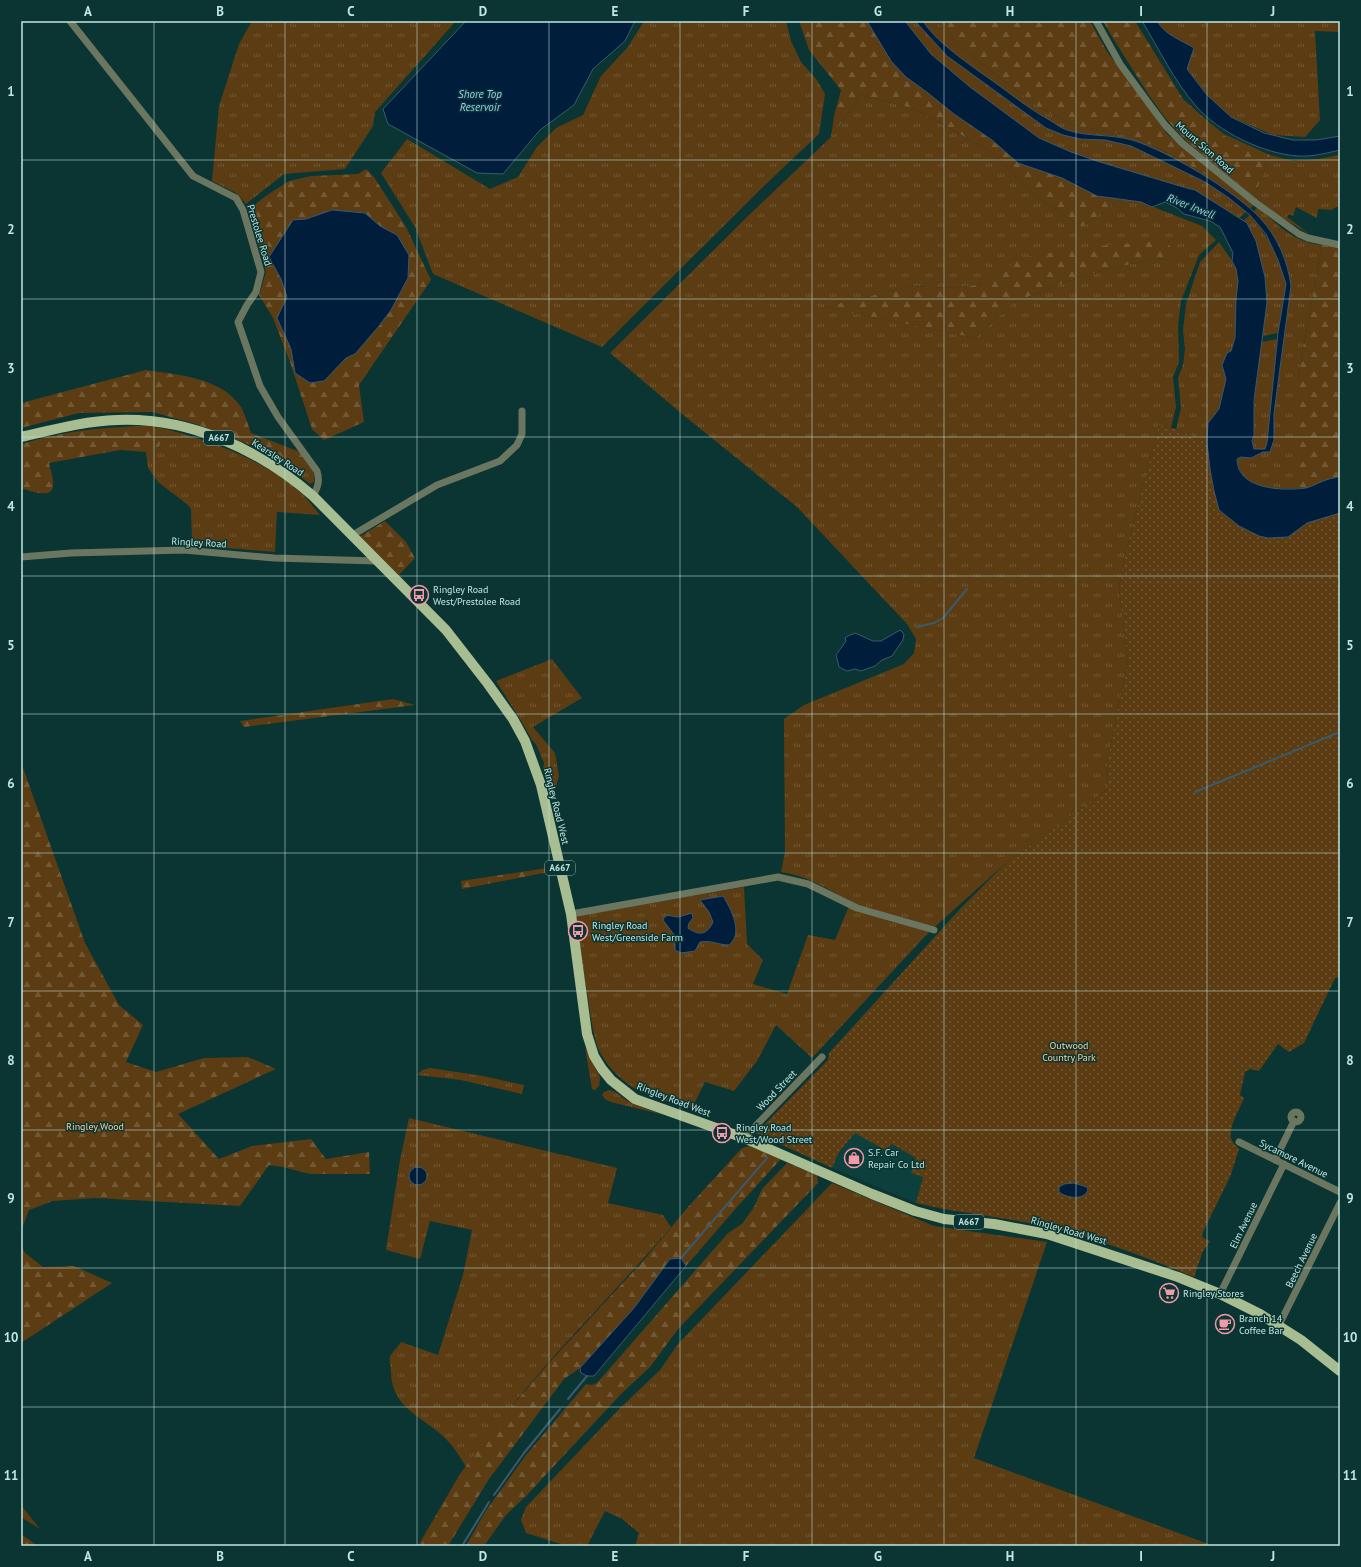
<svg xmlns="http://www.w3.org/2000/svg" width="1361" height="1567" viewBox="0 0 1361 1567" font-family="'PT Sans',sans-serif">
<defs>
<pattern id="grass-tufts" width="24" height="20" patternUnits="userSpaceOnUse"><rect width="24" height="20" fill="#5c3c12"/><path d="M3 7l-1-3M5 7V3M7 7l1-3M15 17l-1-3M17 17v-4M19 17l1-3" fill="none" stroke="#725834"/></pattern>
<pattern id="forest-firs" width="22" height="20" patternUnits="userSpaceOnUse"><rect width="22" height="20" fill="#5c3c12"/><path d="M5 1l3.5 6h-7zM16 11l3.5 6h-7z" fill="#725834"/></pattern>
<pattern id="park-dots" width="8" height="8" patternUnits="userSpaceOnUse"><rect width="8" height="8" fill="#5c3c12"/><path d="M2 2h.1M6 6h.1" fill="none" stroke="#725834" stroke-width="1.8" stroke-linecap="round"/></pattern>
</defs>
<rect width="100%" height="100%" fill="#0a3532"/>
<path fill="#0d403d" d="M855 1133 892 1144 917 1158 923 1177 916 1203 832 1168 839 1152Z"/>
<path fill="url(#grass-tufts)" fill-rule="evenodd" d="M252 21H456L375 112 373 126 345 169 284 174 246 204 236 193 212 181 219 106 239 44Z
M644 21H786L791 41 801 62 817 80 825 94 819 134 766 184 602 347 433 274 415 227 381 173 407 139 490 189 518 177 537 147 556 128 583 115 601 76 628 47Z
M905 21H915L947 56 1046 128 1080 139 1105 140 1131 146 1205 182 1229 198 1246 212 1239 218 1195 190 1183 187 1100 162 1071 152 1039 138 970 87 931 54Z
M923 21H938L944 31 986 67 1037 106 1073 125 1132 136 1168 153 1207 175 1230 191 1250 209C1215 182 1177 157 1136 141 1114 133 1089 137 1067 130 1062 128 1056 124 1051 121 1035 112 1021 102 1006 91 982 73 938 46 923 21Z
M1157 21H1340V32L1315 31 1320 120 1305 137 1273 135 1231 117 1207 95 1187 69 1189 61 1185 43C1174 37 1164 32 1157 21Z
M861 95 915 109 990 151 1033 194 1082 227 1120 199 1141 202 1202 226 1216 240 1199 255 1181 301 1178 326 1179 362 1173 377 1176 407 1171 428 1159 425 1123 563 1119 589 1128 661 1107 762 1108 789 1006 863 929 932 812 1058 776 1025 757 1061 734 1091 705 1082 692 1108C672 1102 652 1098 634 1088 619 1079 605 1064 598 1048 594 1037 592 1024 590 1012 584 980 581 948 576 916L744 887 747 944 763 960 753 984 787 994 808 935 835 940 851 901C828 890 806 875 781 872L785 852 784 719 804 705 904 664 914 653 916 639 907 624 797 507 682 414 610 353 748 216 831 137ZM1168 240 1173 260 1152 259 1085 275 1014 302 975 338 825 307 912 286 954 288 984 284Z
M1210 123 1224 134 1248 145 1244 150 1227 137 1207 127Z
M1270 155 1293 161 1318 159 1340 155V206L1334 208 1332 210 1318 209 1317 218 1296 207 1293 216 1289 214 1287 217 1309 234 1274 213 1254 197Z
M1258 207C1277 225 1295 243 1322 245L1298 378V488C1277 490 1238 488 1237 459L1241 457 1251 458 1263 452H1270L1274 440V413L1291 286C1288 257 1274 231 1253 212Z
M1250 215C1266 234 1282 259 1286 284 1287 295 1280 320 1278 333L1262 336 1267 303 1265 277 1256 241 1243 221Z
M1219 242 1232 261 1236 269 1238 281 1236 300 1235 338 1231 351 1222 365 1226 379 1219 409 1208 423 1207 443 1176 429 1181 408 1178 378 1183 365 1185 349 1183 331 1186 304 1200 262Z
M1278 339 1267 443 1265 449H1254C1252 440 1254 433 1254 424 1254 397 1257 369 1261 342Z
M166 429C214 442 262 459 300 492 308 499 314 508 320 515L277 512 275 552 192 545 191 509 188 505 158 482 148 468 146 452 159 447Z
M311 466 314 474V482L310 484 295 472Z
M552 659 582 698 533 727 555 753 559 776 552 800 543 770 544 763 536 744 532 740 520 719 496 681Z
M585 1047 600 1077 599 1086 595 1090 592 1089Z
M430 1068 483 1076 524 1085 522 1094 461 1080 417 1075 422 1070Z
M609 1090C616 1091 621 1097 628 1101 640 1107 652 1111 664 1115L611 1102 605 1099 602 1095 604 1092Z
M409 1118 617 1168 608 1203 663 1215 671 1227C631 1274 588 1318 547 1364 518 1397 492 1432 466 1467 460 1457 454 1447 446 1439 424 1417 392 1409 391 1373 391 1368 389 1361 390 1357 392 1352 398 1347 401 1342L438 1355 463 1275 472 1230 430 1221 420 1259 386 1250 400 1160Z
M832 1183 934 1226 1047 1242 974 1458 1214 1546H635L639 1533 622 1519 605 1511 587 1546H567L526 1533 521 1520 526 1507 621 1407 660 1370 678 1344Z"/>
<path fill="url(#forest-firs)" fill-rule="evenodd" d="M799 21H867L891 61 906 77 928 93 954 114 992 140 1018 163 1062 178 1097 196 1120 199 1082 227 1033 194 990 151 915 109 861 95 831 137 834 116 841 90 809 50Z
M938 21H1090L1106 50 1168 135 1254 204 1250 209 1230 191 1207 175 1168 153 1132 136 1073 125 1037 106 986 67 944 31Z
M1103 21H1135L1183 99 1210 123 1208 127 1227 137 1244 150 1248 145 1270 155 1254 197 1187 142 1166 119 1148 94 1114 40Z
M366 169 374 177 406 227 431 280 359 385 364 422 324 440 312 429 290 362 273 318 259 295 266 272 248 210 267 195 289 181 311 176 358 174ZM332 210 365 213 380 226 397 235 408 278 391 310 379 326 355 354 346 358 324 381 295 373 291 349 277 318 287 297 281 279 293 220 306 219Z
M1168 240 1174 260 1152 259 1085 275 1014 302 975 338 824 307 912 286 954 288 983 284 1021 258 1087 247Z
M1322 245 1340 247V476L1307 488H1298V378Z
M146 370C178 375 221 377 241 407 245 414 248 425 251 433L300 452 311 466 295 472 282 462 255 447 199 425 152 412 79 413 21 428V403Z
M148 426 166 429 159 447 154 450 146 452 120 450 49 463C50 469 53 476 53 482 55 501 31 491 21 488V444C66 431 101 427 148 426Z
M385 521 406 542 415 558 399 575 359 537Z
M393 699 415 705 244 727 240 721Z
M21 762 85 943 119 1005 143 1025 126 1062 156 1072 204 1058 248 1057 276 1069 178 1114 219 1159 252 1146 311 1139 326 1159 369 1152 370 1174H310L283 1167 269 1165 240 1206 95 1198 53 1201 29 1210 21 1231Z
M554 867V871L462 889 461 881Z
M749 1146 781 1159 738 1206 686 1266 681 1258 670 1260 634 1308 580 1368 564 1379 489 1479 448 1546H418L460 1474 503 1417 547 1365 643 1261 688 1207 742 1148Z
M787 1163 817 1175 818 1183 678 1329 650 1367 622 1393 527 1495 506 1515 484 1546H466L485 1512 526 1455 586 1384 592 1385 597 1383 728 1233 742 1224 754 1207 762 1189Z
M21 1244 25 1253 43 1267 74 1266 112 1283 21 1343Z
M21 1505 40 1529 21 1517Z
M21 1534 38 1546H21Z"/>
<path fill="url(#park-dots)" d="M1159 425 1176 429 1207 443 1210 469 1239 526 1259 536 1268 538 1288 537 1307 523 1340 513V977L1335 978 1304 1043 1289 1052 1278 1044 1259 1071 1250 1069 1245 1072 1240 1095 1244 1098C1240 1108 1228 1128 1231 1138 1232 1142 1236 1146 1239 1149L1230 1177 1202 1234 1203 1238 1210 1241 1203 1251 1194 1277C1148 1258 1102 1240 1053 1228 1008 1217 961 1214 916 1203L923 1177 911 1173 916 1158 892 1144 885 1150 855 1133 839 1152 832 1168 756 1133 828 1060 829 1053 960 909 1006 863 1108 789 1107 762 1128 661 1119 589 1123 563Z"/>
<path fill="#001e3b" stroke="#3a5a6d" d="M466 21H635L625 41 593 69 574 105 540 130 503 174 477 173 388 124 383 109Z
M867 21H905L931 54 970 87 1039 138 1071 152 1100 162 1183 187 1195 190 1247 223 1256 241 1265 277 1267 303 1254 400V435L1252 441 1254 449H1265L1267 443 1278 333 1286 284 1278 260 1266 234 1250 215 1229 198 1205 182 1160 160 1131 146 1105 140 1080 139 1063 135 1046 128 947 56 915 21H923C938 45 978 70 1001 87 1017 99 1033 111 1051 121 1056 124 1061 128 1067 130 1088 137 1111 134 1132 140 1168 151 1235 191 1260 218 1277 236 1288 261 1291 286L1274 413V440L1270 452H1263L1251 458 1241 457 1237 459C1237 490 1283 491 1306 488 1314 486 1321 481 1329 479 1333 478 1336 478 1340 476V513L1307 523 1288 537 1268 538 1259 536 1239 526 1219 510 1214 491 1210 469 1207 443 1208 423 1219 409 1226 379 1222 365 1227 353 1231 351 1235 338 1236 300 1238 281 1236 269 1232 261 1233 253 1220 227 1210 221 1184 214 1177 208 1165 202 1152 207 1141 202 1097 196 1062 178 1018 163 992 140 954 114 928 93 906 77 891 61Z
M1142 21H1157C1165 35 1181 40 1194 48L1187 69 1207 95 1231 117 1264 133 1293 140H1316L1340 136V150C1327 153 1312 157 1298 156 1264 154 1218 132 1196 106 1174 81 1159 49 1142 21Z
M332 210 365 213 380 226 397 235 409 255 408 278 391 310 379 326 355 354 346 358 324 381 310 383 295 373 291 349 277 318 287 297 281 279 269 257 293 220 306 219Z
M900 630 904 634 903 640 892 656 882 660 875 666 861 671 855 669 847 671 839 667 836 655 846 641 845 638 848 636 855 633 873 641H881Z
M723 896C731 909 744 933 729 945 718 945 712 940 700 942L695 951 681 953 675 950V936L663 920C666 912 671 917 678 917 682 916 688 914 692 913L693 918 689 923 688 928C699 936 707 935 713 922L709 912 700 900Z
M409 1176a9 9 0 1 1 18 0a9 9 0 1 1-18 0Z
M1074 1183 1087 1187 1088 1190C1083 1201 1067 1198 1059 1192V1187L1064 1184Z
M681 1258 686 1266 594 1376H587L581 1373 580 1368 634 1308 670 1259Z"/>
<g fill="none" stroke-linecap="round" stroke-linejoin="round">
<path stroke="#3a5a6d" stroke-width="2" d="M917 627 934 623 943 618 967 589
M1195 792 1340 732
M681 1258 767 1158
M568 1399 587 1376
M494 1495 524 1453 560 1409
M462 1546 489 1502"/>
<path stroke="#6b7660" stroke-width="7" d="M70 21 193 176 236 198 243 210 261 272 256 292 247 305 238 322 260 386 278 417 317 471C320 481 318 487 313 496
M1096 21 1120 64 1150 105 1165 125 1182 143 1256 203 1299 234 1308 238 1340 245
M351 536 437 485 500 461 517 445 522 434V411
M21 557 71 553 184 550 274 558 376 561
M571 914 778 877 808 884 857 908 934 930
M1291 1117a5 5 0 1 1 10 0a5 5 0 1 1-10 0Z
M744 1138 822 1057
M1239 1142 1340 1192
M1275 1160 1294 1121
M1220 1294 1284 1164
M1279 1325 1340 1203"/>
<path stroke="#a8bd91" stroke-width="10" d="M21 437C52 430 84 421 117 420 189 417 259 449 313 496L446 630 488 684 513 719 525 741 541 785 571 914 587 1034 594 1056 602 1069 611 1080 635 1099 744 1138 872 1194 915 1211 944 1219 994 1224 1047 1234 1178 1277 1220 1294 1260 1314 1301 1340 1340 1371"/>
</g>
<path fill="none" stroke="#c1e5e2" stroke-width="1" stroke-opacity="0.55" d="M154 21V1546M285 21V1546M417 21V1546M549 21V1546M680 21V1546M812 21V1546M944 21V1546M1076 21V1546M1207 21V1546M21 160H1340M21 299H1340M21 437H1340M21 576H1340M21 714H1340M21 853H1340M21 991H1340M21 1130H1340M21 1268H1340M21 1407H1340"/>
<defs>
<symbol id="bus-ring" viewBox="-11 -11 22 22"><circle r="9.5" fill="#0a3532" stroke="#f39aa9" stroke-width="1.5"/><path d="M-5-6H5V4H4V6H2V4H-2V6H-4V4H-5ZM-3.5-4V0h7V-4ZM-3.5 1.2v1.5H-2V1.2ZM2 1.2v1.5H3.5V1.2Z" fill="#f39aa9"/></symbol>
<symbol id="shop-ring" viewBox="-11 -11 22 22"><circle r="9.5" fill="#0a3532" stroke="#f39aa9" stroke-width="1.5"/><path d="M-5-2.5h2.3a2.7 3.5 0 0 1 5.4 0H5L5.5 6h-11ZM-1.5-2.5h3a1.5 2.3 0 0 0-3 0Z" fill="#f39aa9"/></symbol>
<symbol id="supermarket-ring" viewBox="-11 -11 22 22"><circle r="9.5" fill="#0a3532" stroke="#f39aa9" stroke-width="1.5"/><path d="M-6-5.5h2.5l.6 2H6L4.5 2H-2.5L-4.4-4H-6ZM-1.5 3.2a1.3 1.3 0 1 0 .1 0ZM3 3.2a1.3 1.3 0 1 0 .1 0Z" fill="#f39aa9"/></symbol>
<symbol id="cafe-ring" viewBox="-11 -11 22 22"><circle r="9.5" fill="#0a3532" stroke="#f39aa9" stroke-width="1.5"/><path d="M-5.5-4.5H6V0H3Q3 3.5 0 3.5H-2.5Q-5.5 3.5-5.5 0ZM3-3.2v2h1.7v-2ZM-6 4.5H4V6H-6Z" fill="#f39aa9"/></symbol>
</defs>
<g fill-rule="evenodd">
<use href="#bus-ring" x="408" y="584" width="22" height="22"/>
<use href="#bus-ring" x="567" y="920" width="22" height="22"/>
<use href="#bus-ring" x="711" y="1122" width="22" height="22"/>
<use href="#shop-ring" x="843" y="1147" width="22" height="22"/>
<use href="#supermarket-ring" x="1158" y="1282" width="22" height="22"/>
<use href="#cafe-ring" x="1214" y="1313" width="22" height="22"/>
</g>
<g text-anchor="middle" stroke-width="3" stroke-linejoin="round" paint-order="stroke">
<g fill="#0a3532" stroke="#8ab0ad" stroke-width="1">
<rect x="204" y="431" width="30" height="14" rx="3"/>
<rect x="545" y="861" width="30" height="14" rx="3"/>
<rect x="954" y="1215" width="30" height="14" rx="3"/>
</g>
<g font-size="9" font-weight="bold" fill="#c1e5e2">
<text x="219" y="441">A667</text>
<text x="560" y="871">A667</text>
<text x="969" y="1225">A667</text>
</g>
<g font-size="10" fill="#c1e5e2" stroke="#0a3532">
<text transform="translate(1205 147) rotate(41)" y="4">Mount Sion Road</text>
<text transform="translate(260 235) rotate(73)" y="4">Prestolee Road</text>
<text transform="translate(278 457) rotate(33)" y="4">Kearsley Road</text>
<text transform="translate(199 542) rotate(3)" y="4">Ringley Road</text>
<text transform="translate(557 806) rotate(76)" y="4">Ringley Road West</text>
<text transform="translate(776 1090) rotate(-46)" y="4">Wood Street</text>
<text transform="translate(674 1099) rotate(21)" y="4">Ringley Road West</text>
<text transform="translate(1294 1158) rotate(26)" y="4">Sycamore Avenue</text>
<text transform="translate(1243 1225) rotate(-64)" y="4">Elm Avenue</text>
<text transform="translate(1069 1230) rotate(16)" y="4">Ringley Road West</text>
<text transform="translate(1301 1260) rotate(-64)" y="4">Beech Avenue</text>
</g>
<g font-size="10" fill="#c1e5e2" stroke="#0a3532" text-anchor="start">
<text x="433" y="593">Ringley Road<tspan x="433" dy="12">West/Prestolee Road</tspan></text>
<text x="592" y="929">Ringley Road<tspan x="592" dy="12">West/Greenside Farm</tspan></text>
<text x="736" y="1131">Ringley Road<tspan x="736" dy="12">West/Wood Street</tspan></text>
<text x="868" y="1156">S.F. Car<tspan x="868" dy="12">Repair Co Ltd</tspan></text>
<text x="1183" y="1297">Ringley Stores</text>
<text x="1239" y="1322">Branch 14<tspan x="1239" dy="12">Coffee Bar</tspan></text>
</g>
<g font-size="10" fill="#f8cd9e" stroke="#0a3532">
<text x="1069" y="1049">Outwood<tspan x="1069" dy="12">Country Park</tspan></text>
<text x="95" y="1130">Ringley Wood</text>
</g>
<g font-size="11" font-style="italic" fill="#9cc8f4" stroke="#0a3532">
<text x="480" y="98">Shore Top<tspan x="480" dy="13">Reservoir</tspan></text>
<text transform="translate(1191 206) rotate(21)" y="4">River Irwell</text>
</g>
</g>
<rect width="1361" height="1567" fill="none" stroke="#0a3532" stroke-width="44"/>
<rect x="22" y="22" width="1317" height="1523" fill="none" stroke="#c1e5e2" stroke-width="1.5"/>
<g font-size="13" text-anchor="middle" font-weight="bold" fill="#c1e5e2">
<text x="88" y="16">A</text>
<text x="220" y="16">B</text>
<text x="351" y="16">C</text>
<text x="483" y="16">D</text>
<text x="615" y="16">E</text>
<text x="746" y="16">F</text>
<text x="878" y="16">G</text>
<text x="1010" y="16">H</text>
<text x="1141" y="16">I</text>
<text x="1273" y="16">J</text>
<text x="11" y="96">1</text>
<text x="1350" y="96">1</text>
<text x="11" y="234">2</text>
<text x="1350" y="234">2</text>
<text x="11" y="373">3</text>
<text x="1350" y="373">3</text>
<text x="11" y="511">4</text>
<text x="1350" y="511">4</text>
<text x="11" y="650">5</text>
<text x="1350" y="650">5</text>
<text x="11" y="788">6</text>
<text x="1350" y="788">6</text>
<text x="11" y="927">7</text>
<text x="1350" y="927">7</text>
<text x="11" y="1065">8</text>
<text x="1350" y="1065">8</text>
<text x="11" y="1203">9</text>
<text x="1350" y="1203">9</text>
<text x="11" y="1342">10</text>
<text x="1350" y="1342">10</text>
<text x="11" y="1480">11</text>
<text x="1350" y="1480">11</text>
<text x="88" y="1561">A</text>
<text x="220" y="1561">B</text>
<text x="351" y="1561">C</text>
<text x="483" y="1561">D</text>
<text x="615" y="1561">E</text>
<text x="746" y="1561">F</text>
<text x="878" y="1561">G</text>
<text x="1010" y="1561">H</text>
<text x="1141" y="1561">I</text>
<text x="1273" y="1561">J</text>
</g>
</svg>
